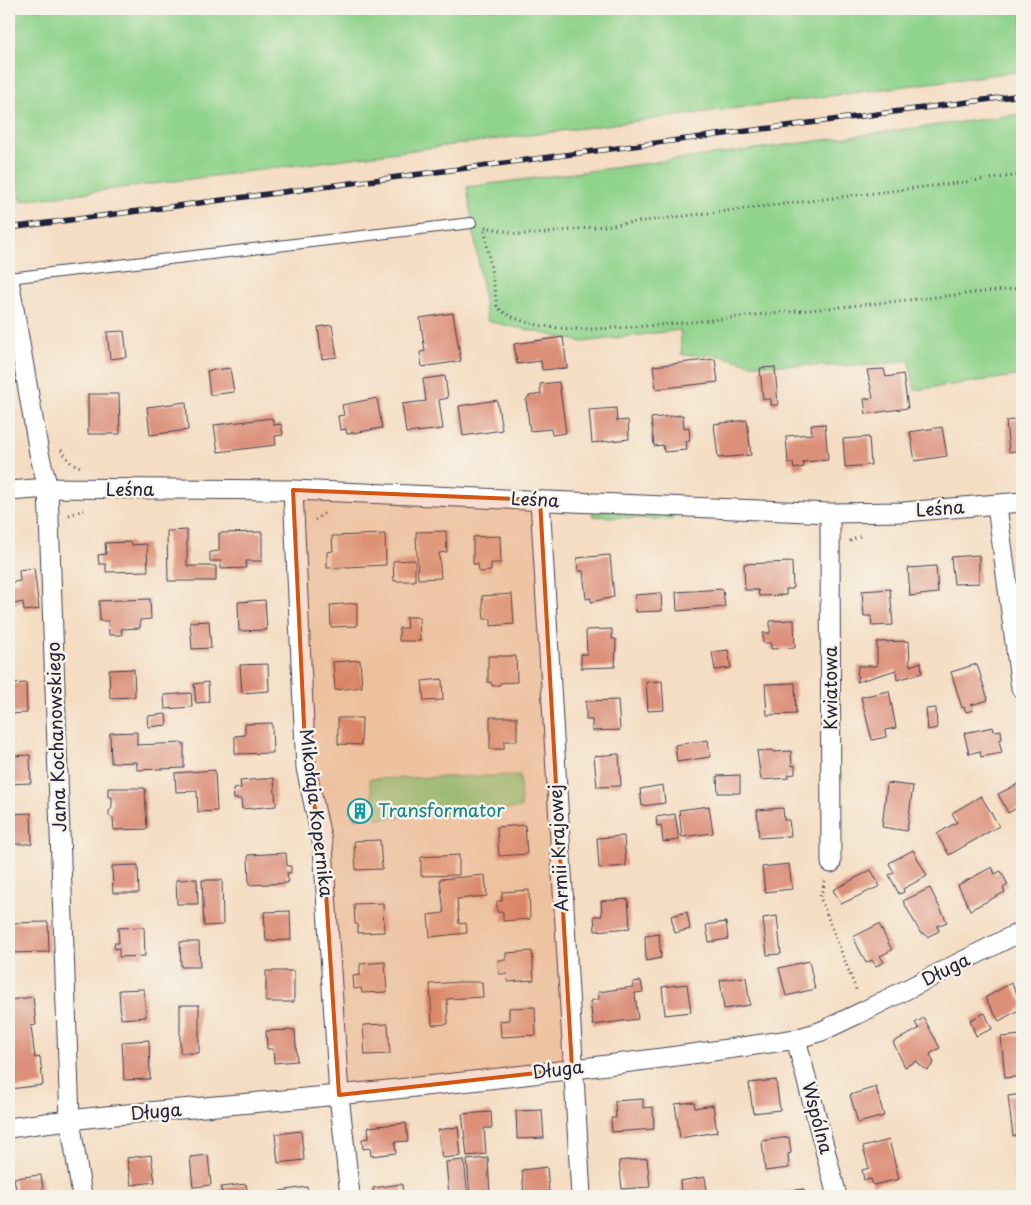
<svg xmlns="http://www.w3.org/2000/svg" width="1031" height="1205" viewBox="0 0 1031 1205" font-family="'Playpen Sans',sans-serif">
<rect width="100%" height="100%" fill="#f7f3e8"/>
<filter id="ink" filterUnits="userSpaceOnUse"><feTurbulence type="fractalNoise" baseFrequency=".02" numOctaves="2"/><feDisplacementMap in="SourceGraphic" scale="10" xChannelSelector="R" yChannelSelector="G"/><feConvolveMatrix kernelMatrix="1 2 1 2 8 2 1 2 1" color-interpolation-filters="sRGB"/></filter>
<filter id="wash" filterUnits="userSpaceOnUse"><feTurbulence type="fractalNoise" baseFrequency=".0096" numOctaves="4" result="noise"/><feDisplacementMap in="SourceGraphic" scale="20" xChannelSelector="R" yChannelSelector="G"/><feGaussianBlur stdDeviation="1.12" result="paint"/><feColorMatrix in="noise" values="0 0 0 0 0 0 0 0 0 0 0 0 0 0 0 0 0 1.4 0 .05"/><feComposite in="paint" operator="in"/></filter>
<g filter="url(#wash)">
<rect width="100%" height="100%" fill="#f4ddc2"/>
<path fill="#90d38c" stroke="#597a64" d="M9 9H1022V71L21 201 9 142Z
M1022 114V375L915 390 909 360 874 365 825 366 751 364 717 355H682L680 330 583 342 487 321 467 187Z
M592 510 674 514 672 520 593 516Z
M520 775 521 808 377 819 369 779Z"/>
<g id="blocks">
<path fill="#dc907a" d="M453 313 461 361 422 367 420 352 425 351 420 318Z
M332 325 337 357 322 359 318 327Z
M124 331 127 357 110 359 107 332Z
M563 337 567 368 542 370 541 361 517 364 514 344Z
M715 359 718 382 656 389 653 366Z
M775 367 778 405H771V399H763L760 368Z
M230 368 234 392 210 395 207 371Z
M884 369 886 377 903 374 908 408 866 414 864 399 873 398 867 370Z
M445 376 448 398 439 400 443 429 406 433 402 404 426 401 423 379Z
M559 382 566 433 552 435 551 429 530 431 526 400 529 396 541 394 540 384Z
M88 394H119L120 434H88Z
M377 398 382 428 347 434 346 429 340 430 338 416 344 415 342 405Z
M497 400 502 430 463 436 459 406Z
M186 402 188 430 150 435 147 407Z
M1022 403V450L1009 452 1006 421 1020 419 1019 404Z
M616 408 617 421 628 420 629 439 592 443 589 410Z
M683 415 684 428 689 427 690 441H686L687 450 664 452 663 445 654 446 651 418Z
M272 418 274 425 281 424 283 435 275 436 276 445 218 452 214 425Z
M747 420 751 455 718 458 714 424Z
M825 424 828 460 803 462 804 467 794 469 793 463H788L786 436 812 434 811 425Z
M942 427 947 456 915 461 910 432Z
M869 437 871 465 845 467 843 439Z
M187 530V566H216V581H168L167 531Z
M446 531 447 552 439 553 441 578 418 579 416 532Z
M262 532V561H246V568L221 569V561H210V552L219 551V533Z
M385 534 386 565 327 568V552L333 551 332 536Z
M500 536 501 563H491V571L479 572 478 564H473V537Z
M131 542 132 545 147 544 148 571 106 572V564H99L98 555 106 554 105 543Z
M610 555 614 597 591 602V598L586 599 583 571H578L577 558Z
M979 555V583L954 584 951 557Z
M415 560V581H394L393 561Z
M792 562 793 589H786V595L759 596 758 590H745L744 564Z
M936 566 938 593 910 596 908 568Z
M34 568 39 609 24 611 23 602 9 605V583L20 581 19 570Z
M723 589 725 607 677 611 676 592Z
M890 589 893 625 872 626 871 616H864L862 591Z
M661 593 662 611 636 612 635 595Z
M512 594 514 624 491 626V619H484L482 596Z
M150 599 151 619 140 620V628L121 629 122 635H109L108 621H100L99 601Z
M265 600 267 630 239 631 238 602Z
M357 603V626L331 627 330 605Z
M406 617H419L420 641H399V628H407Z
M794 620 795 648 771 649V643H763V633H770V621Z
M209 621 211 648 192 649 190 622Z
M612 629V639H616L615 667 581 668V654H587L586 630Z
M909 641 910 666 921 662 922 673 897 680 896 670 857 682 858 666H877V642Z
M728 650 731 668 715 670 712 652Z
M488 656H516L517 682 500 683V685L492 686 491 682 488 683Z
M360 660 362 687 335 690 333 662Z
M268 664 269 691 242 693 240 665Z
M977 664 988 700 971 705 973 710 966 712 964 707 962 708 951 672Z
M134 669 135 697 110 698 109 670Z
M442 679 443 700 424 701 422 681Z
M662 681 664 710 648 711 646 682Z
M208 682 209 702 196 703 194 684Z
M26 683 27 713 9 714V684Z
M795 683 796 714 767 715 765 684Z
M889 691 896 728 885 730 886 737 872 740 861 697Z
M191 693 192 707 165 709 164 695Z
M618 700 620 730 592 731V720H586V701Z
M936 708 937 728 928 730 926 709Z
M166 714 167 725 148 727 147 716Z
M490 717H517V741H504V749H490Z
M338 718H362L361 745 338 744Z
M272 723 273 753 235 754V736L245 735V724Z
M993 727 994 731 1001 730 1002 739 999 740 1002 753 981 757 980 751 969 754 964 733Z
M137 732V745L184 743V768L137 770V762L111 763 110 733Z
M708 740 710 757 677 762 675 745Z
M773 750V752L791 751 792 766 795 765V774L788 775V778L761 780 757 751Z
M619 754 621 786 597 787 594 756Z
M30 755 31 783 9 784V756Z
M215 770 217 811 198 812 197 791 176 792 175 773Z
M740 775V793H718L717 776Z
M274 778 276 806 242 809 241 799H234L233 789 241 788 240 781Z
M1022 782V805L1008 813 998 794Z
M887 783 913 786 907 831 882 827Z
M663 785 665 803 642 806 640 789Z
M108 788H145L147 829 114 830 113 818 109 816V811L112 808V797H108Z
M981 796 999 826 949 855 937 834 957 822 952 813Z
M366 803 368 818 353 820 352 805Z
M709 806 713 833 682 837 679 810Z
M783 808 784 820H789L791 836 759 838 757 810Z
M31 813 32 844H9V814Z
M675 814 679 840 663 842 661 825 657 826 656 817Z
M525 825 527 854 499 856 497 827Z
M624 836 626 866 599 868 597 838Z
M380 840 382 869 356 870 354 841Z
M913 850 927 876 903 889 904 892 899 894 889 875 894 873 889 863Z
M286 853 287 866H291V873H287L288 883 249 885 248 855Z
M459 855V875L421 876V857Z
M789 864 792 889 765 892 762 867Z
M138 865 139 893H113L112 866Z
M992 867 995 874 1001 871 1008 885 1003 888 1005 892 970 910 958 885Z
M871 870 880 886 841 904 833 890Z
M485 875 487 896 457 899 459 924 466 923 467 933 430 937 428 915 444 913 440 879Z
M197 879 198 904H177L176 880Z
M202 880H222L223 925 204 926Z
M930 888 947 922 937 926 939 931 927 937 924 933 921 934 903 901Z
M529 890 530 919 503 921V912H497V901H502V892Z
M628 899 630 928 595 931 594 916H602L601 901Z
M383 903 384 932 358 933V924H355L354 904Z
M290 911 291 940 266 941 264 912Z
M687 912 690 929 675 933 671 916Z
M777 916 781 954 767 955 763 918Z
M48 922 49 952 9 953 10 923Z
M726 922 728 939 709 942 706 925Z
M879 924 892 950 880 956 884 962 876 966 872 960 866 963 853 937Z
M144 927 145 956 119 957V948L115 949 114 943H119L118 928Z
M659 934 661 958 646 961 645 936Z
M180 942H199L200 967H181Z
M532 951 534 980 508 982 507 974H499L498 960H506V953Z
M809 961 815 989 786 996 779 968Z
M385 962 387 992 362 993 361 988 354 989 353 976 360 975V964Z
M266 971H294V1002H266Z
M746 977 750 1005 724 1009 720 980Z
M641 981 643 992 635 993 638 1019 593 1025 590 1001 599 999 598 992 633 987V982Z
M460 982H482L483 997 447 999 448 1024 432 1025 430 984Z
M1011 983 1022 1002V1008L999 1021 985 998Z
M687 984 691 1012 665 1015 662 987Z
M144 989 146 1017 121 1019 119 990Z
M33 997 36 1025 31 1026 35 1058 40 1057 43 1085 10 1089 9 1000Z
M180 1005H199V1053H180Z
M535 1007 536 1035 501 1037 500 1021 509 1020V1008Z
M985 1013 992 1029 976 1036 970 1020Z
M924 1018 940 1048 930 1054 934 1063 928 1070 920 1066 917 1061 905 1067 893 1042 919 1029 915 1023Z
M388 1024 390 1054 365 1055 363 1025Z
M295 1030 297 1061 274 1063 273 1049H267L266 1031Z
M1022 1035V1076L1005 1078 1001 1037Z
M149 1040 150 1079 124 1080 122 1042Z
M776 1080 780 1110 753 1113 749 1083Z
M876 1087 884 1116 858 1123 850 1095Z
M1022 1094V1135L1013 1136 1008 1096Z
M643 1099V1108L653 1107 654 1129 612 1132 611 1118H616L615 1101Z
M694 1102 695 1108 713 1105 717 1132 680 1138 675 1104Z
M542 1110 544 1138 517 1139 516 1111Z
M491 1112 492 1128H484L486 1154 467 1156 462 1114Z
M406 1123 408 1141 395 1142 396 1153 371 1156 370 1148 363 1149 362 1139 369 1138 368 1127Z
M458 1127 461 1156 442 1158 438 1130Z
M301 1131 304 1160 278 1163 275 1134Z
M789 1137 791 1153 788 1154 789 1168 765 1171 762 1141Z
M889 1140 899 1179 873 1185 871 1179 864 1180 862 1170 869 1168 863 1147Z
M151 1155 155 1182 131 1185 127 1158Z
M208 1155 211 1185 193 1187 190 1157Z
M488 1158 490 1196H470L467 1160Z
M647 1158 650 1187 622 1189 619 1161Z
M464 1160 468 1196H449L446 1162Z
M1022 1162V1189H1021L1017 1163Z
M547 1167 549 1192 524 1195 522 1170Z
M41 1175 44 1196H17L14 1178Z
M705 1177 707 1190 681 1194 680 1181Z
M246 1184 248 1196H222L221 1187Z
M402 1184 403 1196H374L373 1188Z
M307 1187 308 1196H281L280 1191Z
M804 1189 805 1196H777V1192Z"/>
</g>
</g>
<g filter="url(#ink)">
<use href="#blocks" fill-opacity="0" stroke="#423e4f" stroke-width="1"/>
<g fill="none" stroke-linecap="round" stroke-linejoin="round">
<defs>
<path id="lane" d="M9 278 471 223"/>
<path id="street" d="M9 280 39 453 48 488 70 1120 82 1196
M293 490 306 768 323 846 339 1095 350 1196
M9 491 48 488 293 490 830 513 904 512 1022 502
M540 500 581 1196
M997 506 1021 688
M830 513 831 863
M796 1039 837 1196
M9 1128C118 1112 228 1106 337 1095 490 1080 644 1062 796 1039L822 1031 864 1011 1022 931"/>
</defs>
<use href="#lane" stroke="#423e4f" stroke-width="12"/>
<use href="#street" stroke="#423e4f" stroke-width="21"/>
<path stroke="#423e4f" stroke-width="3" stroke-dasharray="1 4" stroke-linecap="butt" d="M485 227 518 234H538L1022 175
M485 231 497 306C512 325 563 330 586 329 646 328 707 320 767 314 852 306 937 297 1022 288
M61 450 71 463 80 467
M69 515 84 510
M315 520 326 512
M850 541 862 535
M825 881 820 897 857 992"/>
<use href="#lane" stroke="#fff" stroke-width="10"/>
<use href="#street" stroke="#fff" stroke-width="19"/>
<defs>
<path id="rail" d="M9 228 1022 95"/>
</defs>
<use href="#rail" stroke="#22223b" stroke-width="5.5"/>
<use href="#rail" stroke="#f7f3e8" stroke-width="4" stroke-dasharray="11" stroke-linecap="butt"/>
</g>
</g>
<path fill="#d45411" fill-opacity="0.2" stroke="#d45411" stroke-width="4" stroke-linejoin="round" d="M293 490 540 500 572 1069 339 1095 323 846 306 768Z"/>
<defs>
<symbol id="building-ring" viewBox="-11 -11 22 22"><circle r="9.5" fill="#f7f3e8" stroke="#0f9aa8" stroke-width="1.5"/><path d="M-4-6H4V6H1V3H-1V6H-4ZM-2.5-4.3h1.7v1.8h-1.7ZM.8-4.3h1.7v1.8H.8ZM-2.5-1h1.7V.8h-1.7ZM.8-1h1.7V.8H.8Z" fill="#0f9aa8"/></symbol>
</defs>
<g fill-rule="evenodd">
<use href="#building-ring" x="346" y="797" width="28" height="28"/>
</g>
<g text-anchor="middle" stroke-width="5" stroke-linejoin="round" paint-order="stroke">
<g font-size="18" fill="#22223b" stroke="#f7f3e8">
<text x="130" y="496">Leśna</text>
<text transform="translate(535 500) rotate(3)" y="6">Leśna</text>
<text transform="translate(940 509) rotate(-4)" y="6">Leśna</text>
<text transform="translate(831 688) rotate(-90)" y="6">Kwiatowa</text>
<text transform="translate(57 737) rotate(-92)" y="6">Jana Kochanowskiego</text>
<text transform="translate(316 813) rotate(83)" y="6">Mikołaja Kopernika</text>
<text transform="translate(559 848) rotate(-93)" y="6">Armii Krajowej</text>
<text transform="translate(946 970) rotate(-27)" y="6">Długa</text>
<text transform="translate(558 1070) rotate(-7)" y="6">Długa</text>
<text transform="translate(156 1112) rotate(-5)" y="6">Długa</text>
<text transform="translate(817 1118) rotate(75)" y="6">Wspólna</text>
</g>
<g font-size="18" fill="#0d838f" stroke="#f7f3e8" text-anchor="start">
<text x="378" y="817">Transformator</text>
</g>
</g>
<rect width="1031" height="1205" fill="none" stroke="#f7f3e8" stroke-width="30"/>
</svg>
